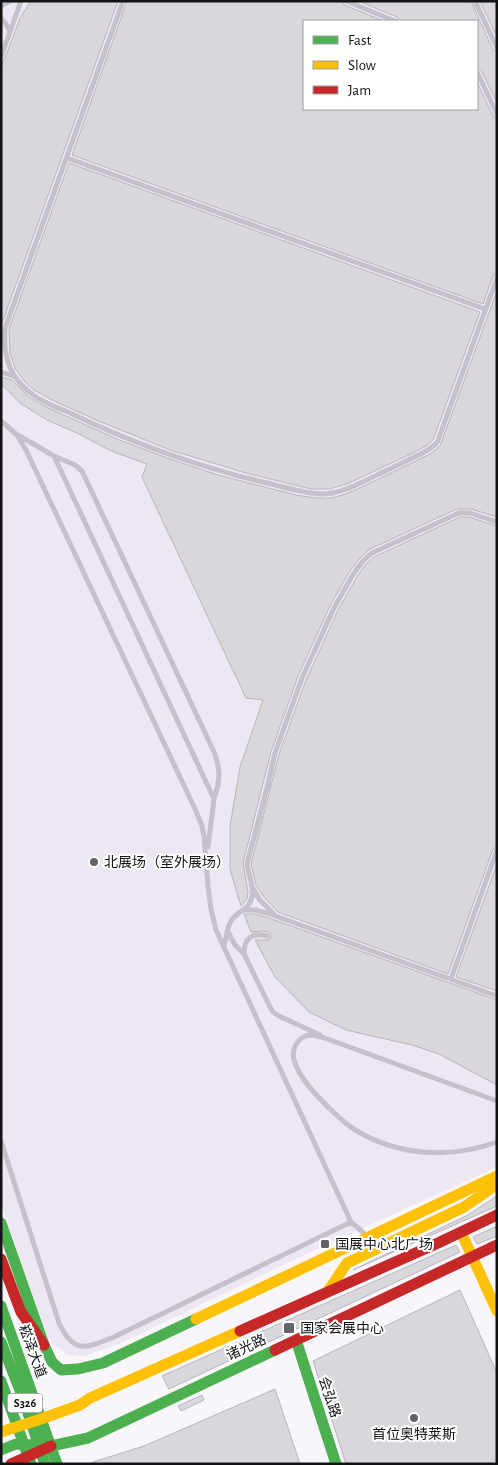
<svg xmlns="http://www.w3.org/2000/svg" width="498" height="1465" viewBox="0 0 498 1465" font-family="'Alegreya Sans','Noto Sans SC',sans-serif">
<rect width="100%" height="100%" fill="#f8f6fb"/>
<path fill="#ece7f3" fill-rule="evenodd" d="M1 1H497V1167L300 1257 119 1344 85 1356 68 1355 48 1340 1 1204ZM304 21H477V109H304Z"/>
<path fill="#d9d7dc" stroke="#b7b5b9" d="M31 1H118L1 326V72L3 61 5 58 20 18Z
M127 1H342L344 5 384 21H304V109H477V82L493 116 497 118V274L493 276 483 304 72 155Z
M358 1H471L493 50 497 52V103L481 70 477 68V21H399L397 17Z
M480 1H497V37Z
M69 163 480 312 433 440 426 446 413 453 349 483 330 489H311L246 473 170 450 96 420 50 399 34 390 24 381 15 368 10 353 9 329Z
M497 291V517L471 509H457L370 549 360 558 350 571 331 604 298 676 271 752 243 863 248 892 247 899 241 906 230 869V826L240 767 263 700 246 698 142 477 147 464 111 451 79 434 47 420 20 403 1 384V377L12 380 29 397 46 407 117 439 167 458 218 475 296 495 316 498H331L346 494 366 485 430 454 440 446Z
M460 517H469L497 526V846L493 849 448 974 278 912 263 896 256 885 251 864 279 754 306 680 339 608 358 575 366 564 374 557Z
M497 864V991L456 977Z
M244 914H255L269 918 497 1000V1085L439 1054 412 1045 346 1030 309 1012 275 977 255 940H269L271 937V934L268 932 262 931 251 932Z
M497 1196V1206L353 1270 468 1215Z
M497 1226V1236L477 1244 473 1237Z
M456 1245 460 1252 169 1389 162 1376Z
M460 1290 497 1373V1464H346L313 1361Z
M275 1389 300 1464H93V1462L144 1446Z
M202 1395 204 1400 181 1411 178 1406Z"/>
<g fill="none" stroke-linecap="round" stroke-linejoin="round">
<path stroke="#c6c0cb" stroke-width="5" d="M346 1 395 21
M475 1 497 48
M1 6 10 1
M1 18 6 24 10 32
M1 57 21 1
M477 72 497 114
M67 158 485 309
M5 329C3 352 8 374 27 390 39 401 56 407 70 413 134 444 202 468 271 484 288 488 306 494 323 494 343 493 360 483 377 475 394 467 411 459 428 450L437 443 497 278
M4 331 123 1
M1 372 13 376
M1 421 17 435 26 450 196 811 202 826 204 836 208 886 211 909 216 930 351 1222 366 1235
M18 435 54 456 75 465 82 471 215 754 218 765 219 774 218 785 214 799 208 847
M54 456 214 799
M253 888 259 899 274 914
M245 910H256L270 914 497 996
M228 932 235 945 244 954
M267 936C252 932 244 938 244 954L270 1007 273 1012 279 1016 320 1035
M224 946C226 940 227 928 230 923 235 911 250 911 252 896 254 885 248 874 247 864L268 784 275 753 302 678 335 606 354 573 363 561 372 553 459 513H470L497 522
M451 979 497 850
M497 1101 325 1038C320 1037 315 1035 310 1035 298 1036 291 1049 294 1060 299 1077 313 1092 325 1104 334 1113 345 1124 357 1131 399 1156 451 1159 497 1142
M1 1141 59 1323C74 1355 86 1348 114 1337L351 1222"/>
<path stroke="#4caf50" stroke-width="11" d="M1 1223 44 1345 52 1362 61 1370 78 1369 103 1363 196 1319
M1 1306 57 1464
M296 1340 336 1464
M1 1342 23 1398 45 1464
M1 1381 31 1464
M1 1450 16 1444 51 1446 88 1438 275 1350"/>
<path stroke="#ffc107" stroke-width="11" d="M461 1232 497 1311
M328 1291 347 1263 464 1207 496 1185
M196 1319 497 1176
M41 1419 80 1405 90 1398 240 1331
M1 1432 41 1419"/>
<path stroke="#c62828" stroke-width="11" d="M1 1259 21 1312 44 1345
M240 1331 438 1243 497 1215
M275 1350 497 1245
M11 1464 51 1446"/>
</g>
<g fill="#636266" stroke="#fff" stroke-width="2">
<circle cx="94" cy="862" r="5"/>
<rect x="320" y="1239" width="10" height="10" rx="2.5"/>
<rect x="283" y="1322" width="12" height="12" rx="2.5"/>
<circle cx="414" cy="1418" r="5"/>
</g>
<g text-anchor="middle" stroke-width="4" stroke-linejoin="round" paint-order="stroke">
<rect fill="#fff" stroke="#5a595b" stroke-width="1" x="7.5" y="1393.5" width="35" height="19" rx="4"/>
<g font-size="12" font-weight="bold" fill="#131215">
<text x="25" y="1407">S326</text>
</g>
<g font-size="14" fill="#131215" stroke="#fff" text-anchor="start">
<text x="104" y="867">北展场（室外展场）</text>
<text x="335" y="1249">国展中心北广场</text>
<text x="300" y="1333">国家会展中心</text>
<text x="414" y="1439" text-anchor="middle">首位奥特莱斯</text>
</g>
<g font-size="14" fill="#131215" stroke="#fff">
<text transform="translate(246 1347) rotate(-25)" y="5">诸光路</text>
<text transform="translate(33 1351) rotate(70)" y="5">崧泽大道</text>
<text transform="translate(330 1397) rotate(72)" y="5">会弘路</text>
</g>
</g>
<rect width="498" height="1465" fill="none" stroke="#131215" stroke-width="5"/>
<rect x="303" y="20" width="175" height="90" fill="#ffffff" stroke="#a1a0a1"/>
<rect x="313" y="36" width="25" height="8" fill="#4caf50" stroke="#a1a0a1"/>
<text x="348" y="45" font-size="15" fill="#131215">Fast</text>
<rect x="313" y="61" width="25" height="8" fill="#ffc107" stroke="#a1a0a1"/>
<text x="348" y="70" font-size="15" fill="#131215">Slow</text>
<rect x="313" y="86" width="25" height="8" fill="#c62828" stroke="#a1a0a1"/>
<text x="348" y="95" font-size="15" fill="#131215">Jam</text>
</svg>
